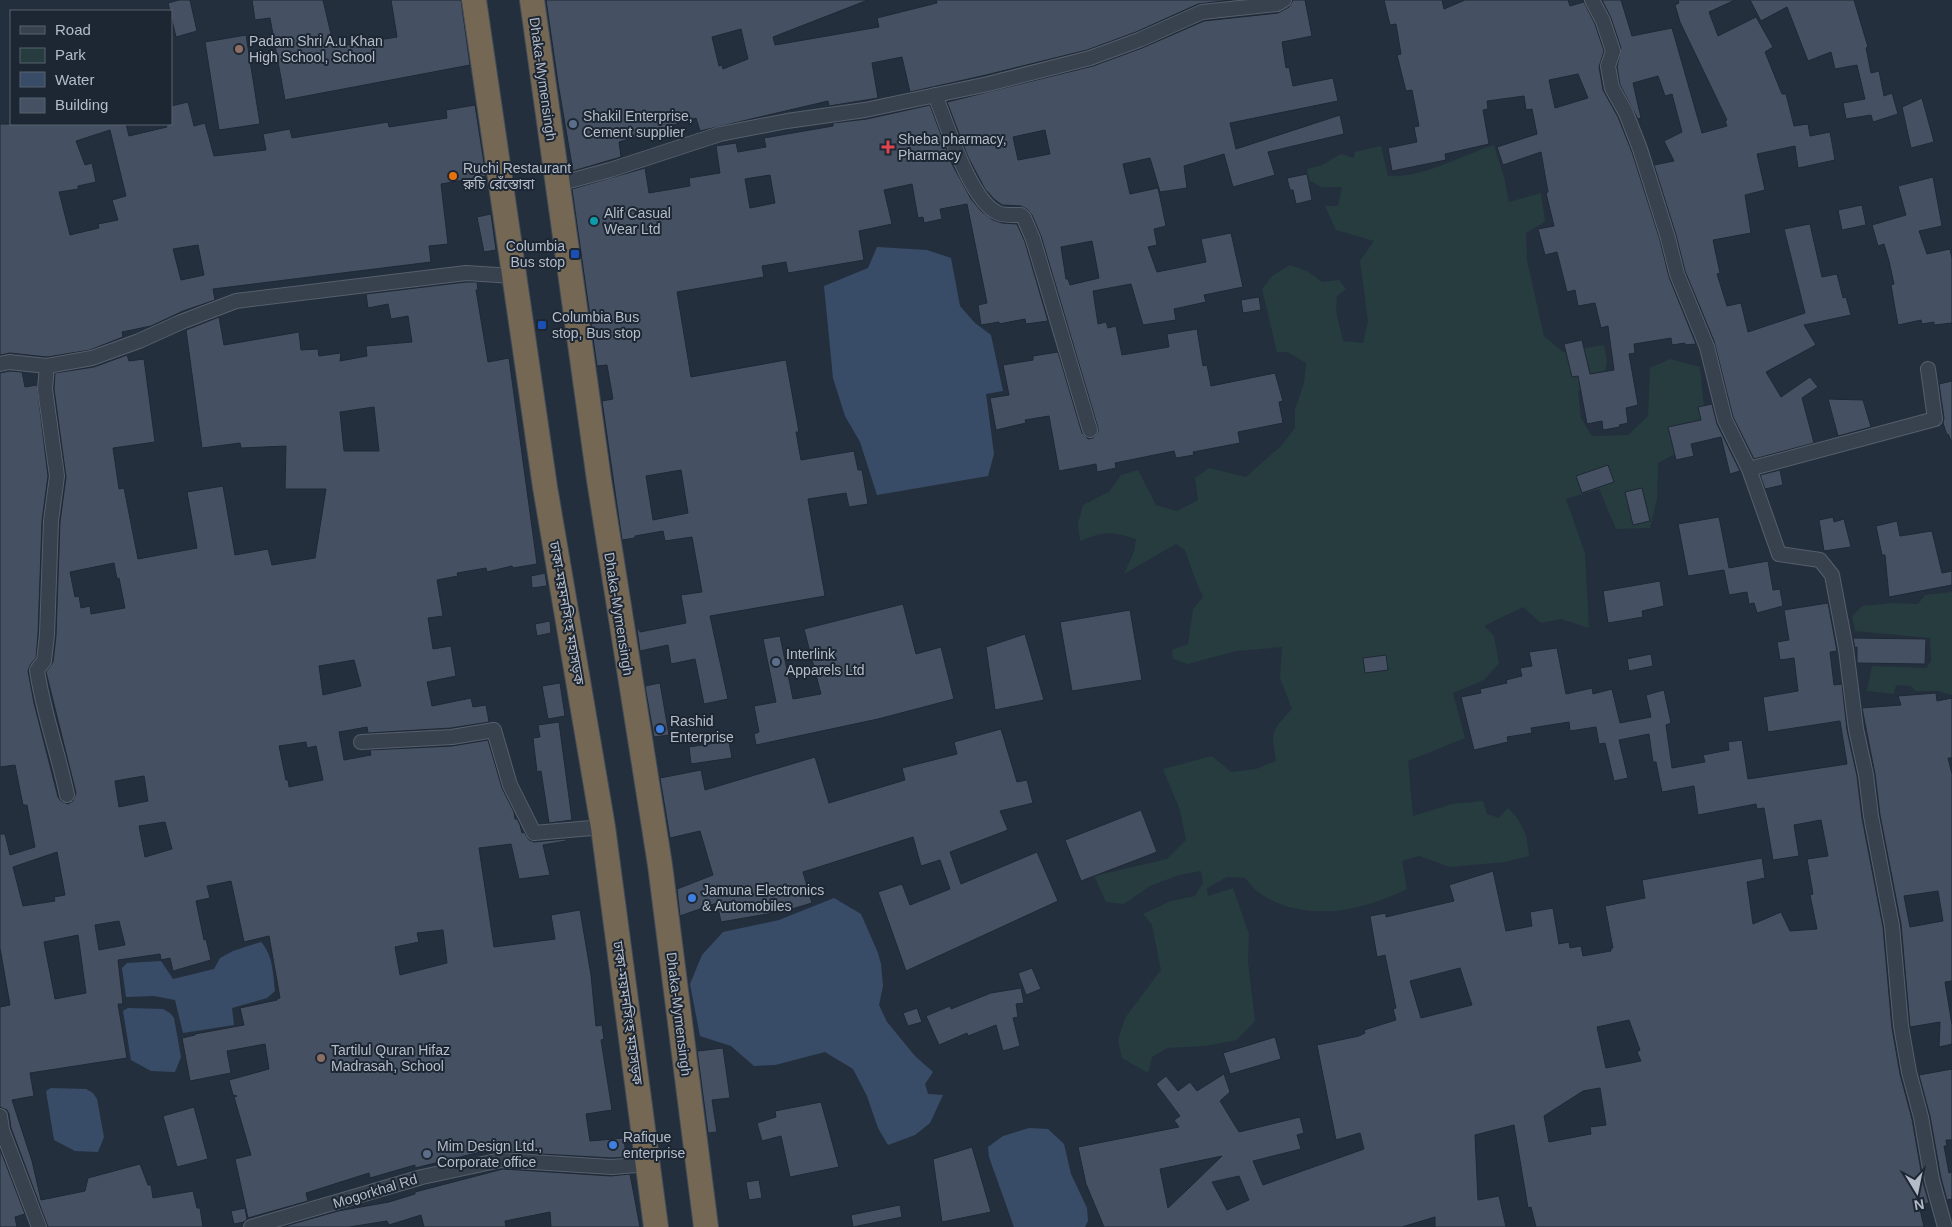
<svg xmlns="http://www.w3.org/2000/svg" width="1952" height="1227" viewBox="0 0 1952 1227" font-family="Helvetica,'Noto Sans Bengali',sans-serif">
<rect width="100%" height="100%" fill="#242f3e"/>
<path fill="#263c3f" d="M1494 145 1504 177 1509 202 1541 193 1545 222 1526 233 1527 260 1544 336 1563 352 1604 345 1607 363 1603 382 1578 391 1581 418 1592 436 1628 435 1648 416 1650 368 1670 359 1700 367 1704 408 1710 435 1658 463 1657 499 1650 528 1616 529 1599 489 1566 499 1585 553 1589 628 1561 619 1541 623 1523 607 1484 626 1494 636 1499 663 1484 680 1453 693 1465 738 1408 761 1413 816 1452 804 1483 801 1487 814 1499 818 1508 808C1524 824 1527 834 1529 856L1505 862 1450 867 1419 856 1402 861 1407 889C1362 911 1308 923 1262 895 1256 891 1250 884 1245 878L1227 877 1207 888 1208 896 1233 888 1249 934 1248 962 1255 1021 1237 1040 1205 1046 1167 1048 1152 1057 1148 1073 1122 1058 1118 1040 1125 1018 1161 970 1152 925 1143 914 1171 901 1195 896 1203 883 1201 871 1179 875 1150 886 1124 904 1106 902 1094 876 1167 859 1186 840 1180 810 1163 769 1212 756 1231 772 1256 769 1276 761C1271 730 1271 732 1292 709L1280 678 1282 647 1237 651 1187 664 1173 659 1172 650 1188 644 1193 609 1203 597 1194 576 1185 550 1176 544 1124 574 1134 552 1136 539C1111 531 1104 531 1080 541L1078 523 1083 505 1109 492 1121 475 1138 470 1156 505 1177 511 1198 500 1195 478 1209 468 1246 477 1281 446 1295 428V409L1304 383 1306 363 1288 352H1277L1262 289 1272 276 1290 265 1307 271 1322 282 1339 280 1346 289 1337 296 1336 311 1343 341 1363 343 1368 321 1360 261 1374 241 1336 230 1325 206H1338L1342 187H1321L1309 180 1307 169 1322 165 1341 154 1354 158 1355 152 1381 146 1388 176C1424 178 1460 156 1494 145Z
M1952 592V695L1938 691H1916L1910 686 1896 685 1894 694 1867 691 1872 666 1926 668 1931 661 1930 638 1855 631 1852 617 1862 606 1892 603 1918 604 1925 595Z"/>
<path fill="#394c67" d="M877 247 927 250 951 258 960 306 975 323 991 335 1003 391 986 394 994 454 988 476 877 495 860 442 845 416 833 378 824 286 868 268Z
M834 898 861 914 878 953 881 964 883 986 879 1005 887 1022 915 1056 933 1072 925 1084 928 1094 943 1095 930 1123 915 1135 888 1145 878 1128 867 1096 853 1069 825 1052 775 1065 754 1066 731 1046 700 1036 690 984 702 955 723 932 779 920Z
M261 942C273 955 273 974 275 991L267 998 232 1008 234 1025 183 1033 175 1000 154 996 126 997 122 968 127 963 161 961 173 979 214 969 220 958 233 951Z
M128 1008 163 1009 170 1013 174 1018 181 1057 175 1072 151 1071 131 1060 123 1011Z
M51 1088 86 1089 93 1093 97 1099 104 1137 98 1152 75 1151 54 1140 46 1091Z
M1029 1128 1048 1129 1064 1144 1071 1174 1087 1208 1088 1221 1085 1227H1014L989 1157 988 1147 1003 1136Z"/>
<path fill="#455162" stroke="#1f2835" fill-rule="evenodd" d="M179 0H190L197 31 176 37 168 3Z
M252 0H323L334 47 397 37 391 0H461L470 65 285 100 270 18 255 20Z
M546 0H868L773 37 775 45 879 27 877 18 937 3 936 0H1232L1198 4 1136 32 1087 50 986 75 910 92 902 57 872 63 878 98 829 106 828 101 700 131 696 118 619 142 621 157 573 171 558 83ZM741 29 748 59 723 69 722 65 719 66 712 37Z
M1293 0H1305L1312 36 1282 42 1286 68 1289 67 1293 86 1333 78 1338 101 1230 123 1236 149 1340 115 1344 134 1268 152 1275 175 1233 187 1224 154 1184 166 1187 188 1160 192 1150 158 1123 164 1130 194 1158 188 1166 226 1154 229 1157 245 1148 247 1157 272 1206 262 1201 239 1231 233 1243 287 1204 295 1206 302 1174 309 1176 320 1143 325 1131 284 1093 291 1098 324 1106 322 1108 328 1116 326 1122 355 1169 347 1167 334 1197 329 1203 366 1207 365 1211 386 1275 373 1283 401 1279 402 1283 423 1238 432 1240 443 1193 452 1194 455 1176 458 1174 451 1115 463 1116 468 1097 472 1096 464 1059 471 1049 416 1025 420 1026 423 996 430 990 398 1009 395 1003 365 1033 360V356L1058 352 1082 433 1088 439 1093 438 1098 432V428L1041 236 1032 215 1027 209 1021 206 1002 205 994 199 985 189 968 157 947 102 1093 66 1142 48 1204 21 1278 13 1289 7ZM1045 130 1050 154 1018 160 1013 137ZM1092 241 1099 278 1070 285 1068 279H1066L1061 247Z
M1384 0H1442L1444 9 1465 0H1568L1570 6 1584 2 1595 24 1604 51 1599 67 1603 90 1618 117 1632 152 1660 240 1669 277 1696 344 1685 345V343L1672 345 1671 338 1634 344 1635 353 1629 354 1638 405 1626 408 1628 423 1619 425 1620 427 1603 430 1602 421 1587 424 1578 376 1572 377 1564 344 1582 340 1590 374 1614 370 1608 326 1601 328 1595 303 1578 306 1575 290 1567 292 1557 252 1545 255 1538 229 1554 226 1546 193 1548 192 1541 152 1503 165 1497 147 1537 134 1532 109 1526 110 1524 96 1487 101 1488 109 1483 110 1489 144 1445 154 1446 160 1392 171 1388 148 1417 142 1414 127 1419 126 1412 90 1406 91 1397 55 1401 54 1396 24 1390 25ZM1578 74 1588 98 1555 108 1549 80Z
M1602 0H1621L1632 36 1672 28 1702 133 1727 126 1725 121 1727 120 1680 22 1675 5 1679 3 1678 0H1735L1709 12 1718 36 1756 17 1773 47 1765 52 1782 94H1786L1794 126 1808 124 1810 136 1830 132 1835 160 1798 168 1795 146 1757 154 1765 190 1745 195 1751 233 1713 240 1720 273 1717 274 1727 306 1741 303 1748 332 1805 313 1784 229 1810 224 1822 277 1837 274 1843 298 1846 297 1851 315 1804 325 1816 345 1766 372 1781 397 1810 377 1818 387 1802 398 1814 443 1754 459 1733 417 1714 341 1685 271 1676 235 1654 165 1674 161 1664 141 1682 132 1672 94 1665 96 1658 76 1633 83 1641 118 1638 119 1620 85 1617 67 1621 48 1611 18Z
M1750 0H1854L1868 47 1866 48 1871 73 1879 71 1884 96 1892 93 1898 114 1873 122 1871 115 1846 119 1843 103 1865 99 1857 65 1835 69 1831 52 1808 61 1787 7 1761 21Z
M246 35 260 124 219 130 205 42Z
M1922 98 1934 142 1911 148 1902 107Z
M188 102 194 126 205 123 214 156 266 150 263 134 290 129 292 138 388 122 389 127 447 118 446 110 475 105 486 176 441 184 448 244 429 246 431 262 213 289 215 300 183 311 151 326 122 332 123 337 90 350 47 357 10 353 0 355V124H126L129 136 167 127 166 124H171V106ZM110 130 126 196 112 200 118 220 98 224 99 228 70 235 59 192 78 189V186L96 182 92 163 85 165 76 141ZM198 245 204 275 181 280 173 249Z
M930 105 952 164 971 199 981 211 993 220 1002 223 1017 224 1025 242 1048 321 1026 324 1025 319 999 324V322L981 325 978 305 987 303 967 204 940 209 942 219 924 223 923 217 918 218 912 184 884 190 892 224 859 231 864 260 788 273 786 262 762 266 764 277 677 292 691 377 786 360 799 432H796L801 460 854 451 858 470H862L868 504 849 507 846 493 808 499 825 596 710 616 728 699 704 704 695 659 671 664 668 645 640 651 637 629H639L640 632 686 623 681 595 702 592 692 537 665 541 663 531 635 536V538L622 540 602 401 613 399 607 365 597 366 572 189 645 168 649 193 690 186 689 178 720 173 716 146 736 143 738 152 766 147 764 138 833 126V123L867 119ZM770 175 775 203 750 208 745 179ZM681 470 688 513 653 520 646 476Z
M1307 174 1312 200 1296 204 1293 190H1290L1287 178Z
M1933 177 1942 226 1919 231 1927 254 1950 249 1952 258V323L1934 325V322L1922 324 1921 320 1898 325 1891 285 1894 284 1889 261 1884 244 1878 246 1872 225 1906 215 1898 186Z
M1862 205 1866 225 1842 230 1838 210Z
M491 214 496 250 484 252 477 217Z
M466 282H477L478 290H476L488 362 509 358 537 564 513 568 512 566 487 572 486 568 457 573 458 576 437 580 443 616 428 618 433 649 451 646 456 676 427 682 432 706 471 698 473 707 486 705 489 722 451 728 368 733 367 727 339 732 344 760 371 755 370 750 452 746 488 740 502 788 514 812 515 819H517L520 825 522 833 524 832 529 840 534 842 566 839V841L543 845 550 875 519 879 511 844 479 848 494 947 555 939 551 915 580 910 591 975 596 1026 602 1025 604 1039 601 1040 612 1110 586 1114 590 1141 624 1138 626 1157 612 1158 506 1152 505 1146 415 1168V1165L370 1178 369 1173 306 1193 308 1201 248 1218 235 1159 251 1155 234 1097 237 1096 233 1095 229 1080 269 1069 265 1044 227 1051 231 1073 190 1081 182 1038 195 1035V1034L244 1025 240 1008 277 1000V999L280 998 269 936 244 942 231 881 207 886 210 898 196 901 204 940 206 939 211 960 173 971 170 958 161 960 160 954 118 960 123 1004H118L127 1058 30 1073 34 1096 12 1100 32 1161 41 1200 85 1191 88 1178 140 1164 148 1185H151L153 1198 193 1191 197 1208H200L203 1227H48L11 1128 9 1114 7 1110 0 1107V1007L10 1005 0 948V834H5L10 855 35 847 27 805H23L15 765 0 767V373L10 371 22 372 25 387 37 385 48 476 42 521 38 634 36 658 30 665 28 671 34 703 58 797 61 801 68 804 73 801 76 793 46 672 53 662 56 636 60 522 66 477 54 389 55 373 94 367 127 355 129 361 144 359 155 442 113 448 119 489 124 488 138 559 197 548 187 492 223 486 235 555 268 549 272 565 315 558 326 489H285L286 446 241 448 240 443 202 448 186 330 219 317 224 345 299 332 301 350 318 349 319 356 341 353 340 361 367 356 366 346 412 342 408 316 391 319 388 304 368 308 366 294ZM374 407 379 451H344L340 412ZM114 563 117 579 119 578 125 608 91 614 90 606 81 608 79 596 75 597 70 572ZM354 660 361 686 323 695 319 666ZM306 742 307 748 316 746 323 780 289 787 288 780H286L279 746ZM144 776 148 801 119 807 115 781ZM165 822 172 849 145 857 139 826ZM57 852 65 895 54 897 55 901 23 906 13 867ZM119 921 125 945 99 950 95 925ZM443 930 447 963 400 975 395 947 419 942 417 933ZM78 935 86 993 55 999 44 942Z
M1259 297 1261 310 1243 313 1241 300Z
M1952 381V443L1948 434 1947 435 1943 423 1944 418 1939 384Z
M1828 399 1863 400 1871 427 1838 436Z
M1712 404 1717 424 1740 471 1730 474 1721 437 1691 444 1694 456 1676 460 1668 427 1701 420 1698 407Z
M1608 465 1614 482 1582 493 1576 476Z
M1780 470 1783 485 1765 489 1760 475Z
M1642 488 1650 521 1633 525 1625 492Z
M1719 517 1729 568 1768 561 1773 590 1780 589 1783 606 1757 613 1754 603 1749 604 1747 592 1729 595 1724 570 1688 576 1678 524Z
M1833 517 1834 522 1844 519 1851 547 1824 551 1819 520Z
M1897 521 1900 536 1932 531 1942 573 1952 571V585L1889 597 1885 555H1882L1876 526Z
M545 573 547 586 532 588 531 576Z
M1660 581 1664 606 1642 611 1643 617 1608 623 1603 591Z
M1828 603 1837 651 1830 652 1834 685 1842 684 1847 730 1857 776 1862 818 1883 927 1892 1028 1900 1074 1912 1119 1923 1182 1929 1203 1919 1205 1924 1227H1536L1531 1207 1528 1208 1514 1125 1475 1135 1478 1200 1499 1196 1506 1227H1435V1217L1402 1227H1104L1086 1184 1078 1147 1179 1127 1174 1120 1180 1116 1156 1084 1166 1076 1178 1091 1190 1082 1197 1091 1224 1074 1230 1092 1220 1101 1239 1132 1300 1117 1304 1133 1297 1135 1301 1149 1253 1161 1263 1185 1364 1149 1360 1133 1336 1140 1317 1045 1359 1036 1365 1033 1364 1030 1396 1020 1393 1009 1396 1008 1385 955 1377 957 1370 916 1386 913V917L1454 901 1449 885 1493 871 1506 931 1532 926 1530 912 1553 908 1559 944 1569 942 1570 948 1581 946 1583 956 1611 951V948H1613L1605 906 1645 898 1642 880 1762 858 1765 878 1747 882 1753 924 1781 912 1790 931 1817 929 1810 895 1813 894 1807 859 1828 856 1821 820 1794 825 1799 856 1773 860 1764 808 1757 809 1756 804 1698 815 1694 786 1662 792 1656 762H1653L1649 734 1619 740 1628 778 1614 781 1605 743 1599 744 1596 727 1570 731 1569 722 1531 728 1532 733 1507 737 1508 742 1474 750 1461 697 1481 693 1480 689 1507 683 1506 680 1522 676 1520 668 1532 666 1529 652 1557 648 1566 694 1592 688 1593 694 1612 689 1620 723 1651 717 1646 695 1664 690 1671 723 1666 725 1672 768 1705 762 1703 755 1729 750 1728 742 1742 740 1748 779 1847 764 1840 721 1768 732 1763 697 1798 691 1794 658 1780 660 1777 642 1789 640 1784 610ZM1460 968 1472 1005 1421 1018 1410 981ZM1629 1020 1640 1050 1637 1052 1641 1061 1606 1068 1597 1027ZM1600 1088 1606 1125 1590 1127 1591 1134 1549 1142 1544 1116 1583 1091ZM1222 1156 1189 1188 1168 1208 1160 1169ZM1239 1176 1249 1200 1227 1210 1212 1182Z
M903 604 916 654 941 647 954 699 878 719 756 745 754 734 759 732 754 706 776 702 763 639 780 636 793 699 821 694 804 629Z
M1130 610 1142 680 1072 691 1060 622Z
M550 621 551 633 537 636 535 624Z
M1025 634 1044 700 995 710 986 647Z
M1853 638 1926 639 1925 664 1857 663V647L1855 648Z
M1651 654 1653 666 1629 671 1627 659Z
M1386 655 1388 670 1365 673 1363 658Z
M560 683 565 716 548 719 542 686Z
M660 683 669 735 654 737 645 686Z
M1936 693 1937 701 1952 698V758H1948L1952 774V981L1945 982 1952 1025V1044L1939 1047 1940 1022 1910 1027 1901 924 1880 815 1875 774 1862 708 1901 705 1898 696ZM1938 891 1943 921 1910 927 1904 896Z
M559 722 572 820 549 823 541 771 537 772 533 738 540 737 538 725Z
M1001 729 1017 782 1027 780 1033 803 1000 811 1008 830 950 852 961 884 1037 852 1058 901 906 971 878 892 902 884 910 905 950 889 940 860 921 866 913 837 803 872 812 903 785 911 721 922 717 903 680 916 677 889 713 875 700 831 670 838 660 778 701 770 705 790 815 757 829 803 905 780 902 768 957 754 954 742Z
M729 741 732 758 691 764 689 747Z
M1141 810 1157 852 1081 881 1065 840Z
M1032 968 1041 989 1026 995 1018 973Z
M1021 988 1024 1003 1016 1004 1018 1017 1013 1018 1020 1046 1003 1051 996 1025 968 1036 967 1033 939 1045 926 1016 950 1006 951 1009 991 993Z
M917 1008 922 1022 908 1026 903 1013Z
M1275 1037 1281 1059 1230 1074 1223 1053Z
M723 1048 730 1098 712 1100 717 1132 708 1133 697 1050 698 1051Z
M1952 1069V1140H1946L1947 1146H1944L1949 1173 1952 1172V1199L1947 1200 1941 1178 1930 1116 1919 1075Z
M821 1102 839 1167 790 1177 781 1136 762 1141 757 1123 776 1117 775 1111Z
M194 1107 208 1159 177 1167 163 1116Z
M972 1147 991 1212 942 1222 933 1159Z
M0 1149 25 1214 15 1217 17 1227H0Z
M503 1169 611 1176 630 1174 640 1227H551L550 1212 505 1221 506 1227H424L421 1215 389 1225 387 1221 349 1227H282L338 1211 389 1202 415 1194V1192Z
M759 1180 762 1198 749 1200 746 1182Z
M900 1205 902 1217 853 1227 851 1215Z
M245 1208 247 1219 244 1222 234 1224 231 1211Z"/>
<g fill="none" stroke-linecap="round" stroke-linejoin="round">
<defs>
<path id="street" d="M1592 0 1603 21 1613 51 1608 66 1612 88 1626 113 1640 149 1668 238 1677 274 1707 347 1725 420 1749 469 1779 554 1820 560 1832 575 1846 649 1856 729 1866 775 1871 816 1892 926 1901 1026 1909 1072 1921 1117 1932 1180 1945 1227
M935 95C947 124 970 201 998 213 1005 216 1013 215 1021 215L1024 218 1033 239 1090 430
M558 184 610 170 720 134 787 121 865 110 988 84 1090 58 1139 40 1202 12 1277 4 1284 0
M0 364 9 362 47 366 92 358 139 341 181 322 236 301 466 273 513 276
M47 366 45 389 57 476 51 521 47 635 44 661 37 670C43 712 58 752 67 795
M1749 469 1935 419 1928 369
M361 742 452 737 494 730 510 785 534 833 603 827
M0 1116 2 1130 39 1227
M251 1227 422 1177 501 1160 612 1167 649 1164"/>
<path id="highway" d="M474 0 545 487 603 827 656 1227
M532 0 599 480 660 865 706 1227"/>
</defs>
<use href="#street" stroke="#565f6c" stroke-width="16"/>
<use href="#highway" stroke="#434c59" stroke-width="26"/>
<use href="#street" stroke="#38414e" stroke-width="14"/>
<use href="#highway" stroke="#746855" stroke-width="24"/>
</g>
<g fill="#8d6e63" stroke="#1d2633" stroke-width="2">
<circle cx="239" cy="49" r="5"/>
<circle cx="321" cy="1058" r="5"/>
</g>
<g fill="#5c6f8a" stroke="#1d2633" stroke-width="2">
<circle cx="573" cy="124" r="5"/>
<circle cx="776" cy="662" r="5"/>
<circle cx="427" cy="1154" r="5"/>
</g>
<path fill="#e0444e" stroke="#1d2633" stroke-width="2" d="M885.5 139.5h5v5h5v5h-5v5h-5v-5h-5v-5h5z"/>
<circle fill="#e8710a" stroke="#1d2633" stroke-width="2" cx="453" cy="176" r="5"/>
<circle fill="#0f9aa8" stroke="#1d2633" stroke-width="2" cx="594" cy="221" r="5"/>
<g fill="#1a4fb4" stroke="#1d2633" stroke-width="2">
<rect x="570" y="249" width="10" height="10" rx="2.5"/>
<rect x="537" y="320" width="10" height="10" rx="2.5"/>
</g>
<g fill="#3f7fe0" stroke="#1d2633" stroke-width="2">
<circle cx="660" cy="729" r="5"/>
<circle cx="692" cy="898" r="5"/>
<circle cx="613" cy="1145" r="5"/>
</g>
<g text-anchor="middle" stroke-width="4" stroke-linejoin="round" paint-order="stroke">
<g font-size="14" fill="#b4bcc9" stroke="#1d2633" text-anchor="start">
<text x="249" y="46">Padam Shri A.u Khan<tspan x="249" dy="16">High School, School</tspan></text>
<text x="583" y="121">Shakil Enterprise,<tspan x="583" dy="16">Cement supplier</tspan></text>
<text x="898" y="144">Sheba pharmacy,<tspan x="898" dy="16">Pharmacy</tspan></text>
<text x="463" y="173">Ruchi Restaurant<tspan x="463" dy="16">রুচি রেঁস্তোরা</tspan></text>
<text x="604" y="218">Alif Casual<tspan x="604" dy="16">Wear Ltd</tspan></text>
<text x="565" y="251" text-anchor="end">Columbia<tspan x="565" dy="16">Bus stop</tspan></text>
<text x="552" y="322">Columbia Bus<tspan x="552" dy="16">stop, Bus stop</tspan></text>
<text x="786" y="659">Interlink<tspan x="786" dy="16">Apparels Ltd</tspan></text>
<text x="670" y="726">Rashid<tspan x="670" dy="16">Enterprise</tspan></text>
<text x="702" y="895">Jamuna Electronics<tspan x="702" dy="16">&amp; Automobiles</tspan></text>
<text x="331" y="1055">Tartilul Quran Hifaz<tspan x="331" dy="16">Madrasah, School</tspan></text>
<text x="623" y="1142">Rafique<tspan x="623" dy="16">enterprise</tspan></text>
<text x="437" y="1151">Mim Design Ltd.,<tspan x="437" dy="16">Corporate office</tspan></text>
</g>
<g font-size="14" fill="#b4bcc9" stroke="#1d2633">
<text transform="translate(543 79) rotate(82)" y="5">Dhaka-Mymensingh</text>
<text transform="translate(567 613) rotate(80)" y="5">ঢাকা-ময়মনসিংহ মহাসড়ক</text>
<text transform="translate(619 614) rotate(81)" y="5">Dhaka-Mymensingh</text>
<text transform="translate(628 1013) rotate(82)" y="5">ঢাকা-ময়মনসিংহ মহাসড়ক</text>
<text transform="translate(679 1014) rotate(83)" y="5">Dhaka-Mymensingh</text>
<text transform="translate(375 1191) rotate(-17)" y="5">Mogorkhal Rd</text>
</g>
</g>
<rect x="10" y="10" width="162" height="115" fill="#1d2633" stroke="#59626f"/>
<rect x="20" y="26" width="25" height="8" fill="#38414e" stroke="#59626f"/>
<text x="55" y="35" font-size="15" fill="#b4bcc9">Road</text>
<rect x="20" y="48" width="25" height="15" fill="#263c3f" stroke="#59626f"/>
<text x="55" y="60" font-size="15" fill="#b4bcc9">Park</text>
<rect x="20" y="72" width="25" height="15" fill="#394c67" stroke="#59626f"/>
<text x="55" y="85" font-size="15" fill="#b4bcc9">Water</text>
<rect x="20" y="98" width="25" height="15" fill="#455162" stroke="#59626f"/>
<text x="55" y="110" font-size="15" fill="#b4bcc9">Building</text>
<g transform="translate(1917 1192) rotate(170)" stroke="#1d2633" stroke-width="4" paint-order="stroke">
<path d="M0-4L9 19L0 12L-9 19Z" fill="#b4bcc9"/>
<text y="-8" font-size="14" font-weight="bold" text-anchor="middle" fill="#b4bcc9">N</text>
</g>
</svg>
